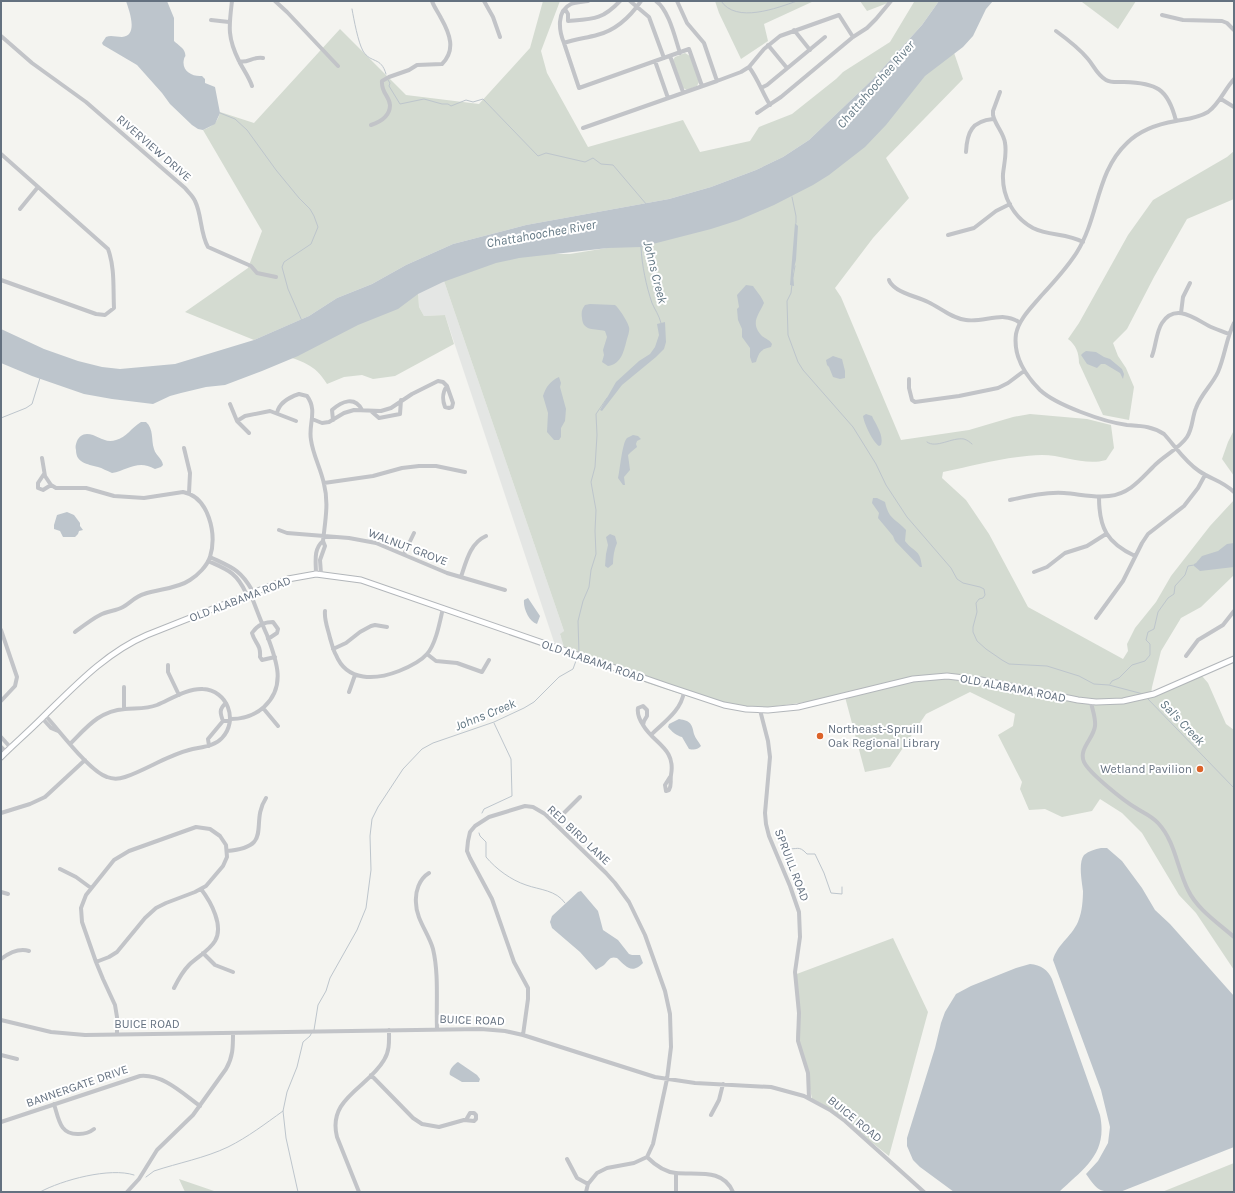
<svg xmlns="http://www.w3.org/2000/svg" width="1235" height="1193" viewBox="0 0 1235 1193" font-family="Karla,sans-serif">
<rect width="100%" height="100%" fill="#f4f4f0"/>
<path fill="#e4e6e4" d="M443 278 564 631 560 635 568 652 556 648 445 315 424 316 419 307 418 289Z"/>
<path fill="#d4dbd1" d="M543 1H560L541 51 547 73 588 147 683 120 700 152 750 141 759 127 792 114 836 79 843 72 890 42 914 2 908 1H939L922 25 872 80 809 140 783 157 756 170 711 187 669 199 526 225 453 244 406 265 372 284 337 298 309 316 254 340 185 312 248 268 262 231 203 130C213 126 218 122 220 112L254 123 340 29 406 95 479 104 530 48Z
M715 1H814L764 24 768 41 741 59 719 13Z
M860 1H893L867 11Z
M1076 1H1136L1118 29 1082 2Z
M949 38 963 79 886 158 909 198 873 238 835 288 841 297 901 440 969 430 1013 417 1030 414 1087 419 1111 425 1114 448 1106 460C1085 466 1064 455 1042 455 1008 456 976 465 943 472L942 478 966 500 989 534 1028 607 1123 659 1128 651 1127 644 1135 628 1156 602 1171 576 1210 526 1234 500V575L1201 607 1181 618 1161 651 1152 687 1151 694 1161 692 1202 676 1208 683 1226 724 1234 730V970L1196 913 1179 895 1142 833 1122 813 1100 799 1092 811 1062 817 1045 809 1029 810 1020 789 1022 782 998 735 1013 726 1015 714 970 692 926 714 890 767 865 772 845 697 769 707H733L687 696 647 683 600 662 566 653 560 634 564 631 443 278 511 257 539 254H570L619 246 705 228Z
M685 53 690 56 699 82 697 86 687 90 683 88 673 60 675 57Z
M1234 151V199L1187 219 1154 277 1127 329 1113 343 1118 356 1126 368 1134 387 1129 420 1103 415 1079 363C1079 353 1076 345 1068 339L1079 323 1128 235 1153 200 1227 157Z
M418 291 419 307 424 316 445 315 454 344 395 376 373 379 362 375 344 377 327 384C314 363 302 362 281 354Z
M1234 430V476L1222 459 1228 442Z
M893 938 928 1012 889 1156 824 1105 812 1099 807 1073 796 1038 799 1006 794 975Z
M1234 1163V1192H1162Z
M179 1179 217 1192H185Z"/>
<path fill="#bdc5cc" d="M126 1H167L174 18V41C178 45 184 48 185 53 186 58 185 55 184 59 181 71 192 77 202 76L205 79V83L215 87 220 113 215 124 203 130 198 129 192 125 170 104 162 93 137 65 103 45 102 43 106 37C111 35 116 37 122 37 139 36 129 10 126 1Z
M939 1H993L986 9 973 36 963 47 925 76 886 125 865 147 829 175 813 185 774 205 739 220 711 229 641 247 608 248 519 258 496 263 443 282 418 294 398 309 358 325 298 356 262 371 225 385 206 387 181 393 170 396 153 404 112 399 84 394 32 376 1 363V329L44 349 78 361 102 367 120 369 175 364 254 340 302 319 309 316 337 298 372 284 406 265 453 244 526 225 669 199 711 187 756 170 783 157 809 140 872 80 922 25Z
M795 223 798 226 796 260 793 272 794 286 790 285Z
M746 285 753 286C757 292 762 297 764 303 758 316 750 323 762 336 766 339 770 340 772 344L771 347C761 349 759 352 756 362L752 363 750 357V348L742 337V329L738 320 737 309 739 307 737 295Z
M590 304 615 305C619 308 628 322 629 327 630 330 628 336 627 339 624 350 622 364 608 366L602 362 604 355 603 350 607 337 605 331C595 328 583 332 582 318 581 312 582 309 585 305Z
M665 322 666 342 664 349 656 357 622 385 602 411 600 410 616 382 639 361 650 354 655 347 659 335 657 324Z
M1086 351 1096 352 1104 357 1110 359 1122 369 1124 374 1123 379 1120 373 1105 364H1101L1097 368 1087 364 1081 355 1083 353Z
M833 356 842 359 845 371V378L840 379 833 377 829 367 827 365 826 360Z
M559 377 561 383 560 387 566 409 565 421 561 428V437L559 440H554L547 432 548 413 543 396C546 387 550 381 559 377Z
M866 414 872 416C876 425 884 435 881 445L879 446C872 441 864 423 863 416Z
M141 422H146C154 429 151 440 154 449 156 456 162 458 163 465L161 467 155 469C138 459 128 470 112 473 107 471 102 468 98 467 87 464 76 463 76 450 75 446 76 444 77 441 79 437 82 434 87 434 97 434 104 444 116 440 126 438 132 427 141 422Z
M633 435 638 436 641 439 637 441 636 444 637 447 631 452 628 455 630 470 624 477 625 485H623L618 478C620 470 622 443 627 438 629 437 631 436 633 435Z
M873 498H877L885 502C889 520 895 518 906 530L905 541C914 553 920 548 922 567H920L895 541 893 536 878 518 879 513 872 503Z
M67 512 74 515 80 523V526L83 530 79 531 78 534 75 537H63L60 531 54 529V525L57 515Z
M610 534 615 536 617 543C614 550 613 557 613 564L608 568 605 566 606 554 608 545 606 537Z
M1234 543V567L1200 571 1194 566V564L1196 563 1202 556 1218 551 1227 544Z
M528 598 540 616 537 624C529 622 523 608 524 600Z
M679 719C691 721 692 724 694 734 695 738 699 742 701 746 697 750 694 750 689 749L682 737C677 736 671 731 668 727L669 724Z
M1101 848H1107L1122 861 1142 888 1155 910 1170 924 1234 996V1147L1120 1192C1099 1192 1098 1191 1086 1174L1098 1161 1108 1143 1110 1127 1101 1090 1053 960C1057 944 1074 935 1079 919 1082 912 1083 899 1083 891 1082 882 1078 863 1084 855 1089 851 1095 849 1101 848Z
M581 891 598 911 603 930 618 940 629 954 632 955H640L643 963C631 975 626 966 617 958 610 956 609 960 604 965 602 967 598 968 596 970L580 952 552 928 550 922 552 916 578 892Z
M1030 964C1041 965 1048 970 1052 979L1100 1115C1108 1154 1084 1168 1059 1192H954L920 1167 913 1160 907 1146V1138L935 1048 941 1023 945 1012 956 994 971 986 1016 968Z
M458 1062 477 1075 480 1079 479 1082H462L450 1075C448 1071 454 1064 458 1062Z"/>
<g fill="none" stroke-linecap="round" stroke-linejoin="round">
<path stroke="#bdc5cc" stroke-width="1" d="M721 1C736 24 777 8 797 1
M352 9C354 20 358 42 363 51 371 64 381 56 386 74
M388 80 390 83 389 86 400 104 424 99 442 104H448L451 106 466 100 473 102 483 99 538 156 546 153 585 162 593 158 601 164 613 165 647 205
M220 113 235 119 247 130 276 170 299 198 310 209 314 216 318 227 311 244 284 262 282 267 288 289 302 321
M792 197 796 216V223
M641 247C642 266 646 285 652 303 655 310 659 315 661 323
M793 277 795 266
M792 284 791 293 787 301 788 335 798 362 803 370 853 427 876 464 886 485 907 517 951 568 957 579 963 583 980 587 984 589 985 595 983 598 979 599 976 603 977 612 973 627V632L977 641 986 649 1002 660 1009 664 1047 666 1079 676 1094 684 1109 685 1143 694
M1 418 26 408 32 404 40 378
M927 442C936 449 952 437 964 439 967 440 970 442 972 444
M579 653 578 621 583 601 589 587 591 570 596 554 595 531 596 510 591 482 595 467 597 435 596 414 607 398
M1110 684 1112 681 1119 678 1132 665 1145 661 1150 655V644L1146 640 1148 632 1154 629 1158 612 1168 598 1174 594 1175 586 1185 575 1188 566 1194 565
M1147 698 1234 788
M482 813 484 809 512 796 511 759 494 723
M479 833 480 836 486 842V857C496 869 511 880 526 885 540 890 556 890 565 903
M787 848C797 851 798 844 807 854H815L824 873 831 893 842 894V887
M314 1030 318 1005 326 991 330 978 357 930 366 908 371 870 370 836 372 819 378 807 403 769 422 749 433 743 494 722 524 708 534 702 559 677 573 669 577 658
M146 1177 154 1171C178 1163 205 1158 228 1147 248 1137 265 1124 283 1111
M40 1192C62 1180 110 1167 134 1175
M298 1192 286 1138 283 1111 287 1092 297 1067 303 1042 310 1036 312 1032"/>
<defs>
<path id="major" d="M1 757C14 744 28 732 41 719 74 687 105 653 147 635L288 579 316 574 361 580 667 686 724 705 746 709 768 710 798 707 913 679 947 676 981 680 1078 700 1096 702 1123 701 1154 694 1234 659"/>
</defs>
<use href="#major" stroke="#b2b6ba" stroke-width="7"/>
<path stroke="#c2c4c8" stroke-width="4" d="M232 1C229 26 227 37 239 61 243 69 249 77 252 86
M275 1 287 12 338 66
M484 1 493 17 500 37
M588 1C582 2 576 2 571 4 556 11 559 31 564 43 576 39 586 38 597 35 617 30 630 17 641 1
M630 1 649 17 664 58
M656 1C669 10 675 38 680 53
M565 9 568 14V21C593 19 602 20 620 1
M1162 15 1183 20 1222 21 1227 23 1234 30
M211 20 229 22
M794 30 810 50
M1056 31C1067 39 1079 48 1088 59 1094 66 1097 75 1106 80 1111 83 1118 82 1124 82 1156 83 1168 88 1176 121
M1 36 32 63 86 102 185 188C188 192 193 196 195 201 202 215 200 233 208 247L251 266 257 273 276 277
M564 43 579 88 689 49 702 86
M768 45 787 68
M670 56 683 92
M239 61C247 64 253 56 263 58
M655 61 668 98
M749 67C758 79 762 92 770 105
M1234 79C1224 90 1220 103 1208 112 1198 118 1187 119 1176 121 1158 124 1140 130 1127 143 1096 172 1099 217 1077 252 1067 268 1054 282 1041 296 1031 308 1019 319 1016 334 1013 356 1025 375 1040 390 1056 405 1104 422 1127 425 1141 426 1152 426 1164 434 1175 446 1185 462 1199 471 1212 480 1221 480 1234 492
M717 81 741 72 749 67 764 49 780 36 839 15 853 37
M761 88 767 85 825 37
M1000 92 993 111V115C995 125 1004 133 1005 143 1007 153 1004 164 1003 174 1002 196 1013 217 1033 228 1049 236 1067 233 1083 242
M1221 99 1234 107
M757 113 781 97 853 37 867 28 876 19 891 1
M371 125C380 122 390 116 390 105 389 95 381 93 382 81L389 77 409 70 417 65 442 64C456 50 450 34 441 18 438 12 434 7 432 1
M583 128 717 81 704 43 687 23 677 1
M966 152C967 132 972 121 993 119
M1 154 108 249C115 268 113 288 114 308L105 315 96 314 1 280
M20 209 38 187
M948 235 974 228 996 211 1010 204
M889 280C890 284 893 286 897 289 906 295 918 297 928 302 941 308 951 318 966 320 984 323 1004 310 1020 323
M1181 313 1183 297 1190 283
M1152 356C1156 346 1156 332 1162 323 1175 303 1194 318 1209 326 1215 329 1222 331 1229 334
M909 379V388L912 400 915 402 959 396 998 388 1008 383 1024 371
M447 386 453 403 452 407 449 408 445 407C442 399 442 393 447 386Z
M230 404 237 421 249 433
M371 411 379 418 400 414 401 400
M277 413C279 403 290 397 299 394L307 396C318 411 308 424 311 440 313 455 321 469 324 484 329 503 325 522 323 541L325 546 320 560 321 574
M312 419 322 423 329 422 344 413 354 410 381 411 391 408 412 394 438 381 443 382 447 386
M333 420 332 410C342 401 355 396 362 410
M237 421 245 416 270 411 296 421
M184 448 190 473 189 493
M42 458 45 476 51 485 56 488H86L114 496 144 498 183 492C209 497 217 534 210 557 207 566 198 575 190 580 177 589 158 589 144 594 136 596 130 603 123 607 116 611 107 611 100 615 92 619 83 626 75 632
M44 474 38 483V488L43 490 51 485
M324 483 373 476 402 468 419 466H436L465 472
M1099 497C1099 528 1107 543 1135 556
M1010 500C1028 496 1045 492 1064 493 1079 494 1094 498 1109 496 1129 494 1140 480 1153 467 1163 456 1179 449 1187 437 1193 428 1192 417 1196 408 1201 394 1212 385 1218 372 1225 356 1226 339 1234 323
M279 530 287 533 349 538 376 543 447 573 505 590
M404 554 414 533
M210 557C231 567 240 569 252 590L251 595C256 608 261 622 267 635 276 659 287 686 264 707 255 715 243 719 231 719
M208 561C228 570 236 572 246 593L250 595
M1034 572 1047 567 1065 553 1087 546 1106 534
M316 574C316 563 313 549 323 541
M461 577C466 562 470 543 486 536
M325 611C324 620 328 629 330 638 332 644 333 650 336 655 347 682 376 680 399 671 409 667 420 662 427 654 436 644 440 621 443 608
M1096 618 1123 581 1142 543 1148 534 1184 506 1198 488 1205 475
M268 639 277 633 278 629 273 622C264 622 257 625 252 633 255 644 261 644 260 657L262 660 275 657
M333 649 346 643 360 632 371 626 375 625 387 627
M427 654 436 661 457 663 482 672 489 660
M1186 656 1198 640 1223 625 1234 611
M168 665V672L179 695
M124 687V709
M349 692 355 675
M1 701 15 686 17 677 1 630
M1091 702C1092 709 1096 718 1095 726 1094 738 1078 749 1084 762 1089 773 1124 801 1136 808 1144 813 1152 816 1158 823 1175 841 1177 868 1188 890 1197 909 1218 923 1234 937
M226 703C219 709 220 713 223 721H230
M263 708 278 726
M760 710 768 741 770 757 765 813 766 824 769 836 790 886 799 912 800 937 795 972 799 1013 798 1041 808 1073 809 1098
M45 715C59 730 89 771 107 777 112 779 119 779 125 777 146 770 166 756 189 750 200 747 214 747 222 738 239 720 227 690 203 689 188 688 171 699 157 705 147 709 136 708 125 709 99 711 87 727 70 744
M42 718 51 728 58 731
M643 725C639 719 637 714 638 708L643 706 647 710V716L644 721 643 725C654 744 676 748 671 775 670 781 672 785 669 790L666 791 665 785 670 777
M651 735C664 722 681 711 684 692
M1 737 11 748
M209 746 208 739 223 721
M1 747 6 752
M1 813 30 804 45 797 85 760
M554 823 580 797
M227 851C275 847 249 824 266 798
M60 869 76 877 91 888
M429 873C419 879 415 892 416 903 416 919 429 934 433 949 439 974 436 1003 437 1029
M1 892 8 894
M203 953 215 965 233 972
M1 959C9 953 19 948 29 951
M96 962 109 957 117 952 145 918 156 908 166 903 195 892 206 886 223 866 227 857 226 845 220 836 210 829 196 827 129 851 114 860 86 895 81 908 82 922 96 962 103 979 115 1005 117 1017V1035
M174 988C178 980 182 972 189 965 197 957 209 951 215 941 224 926 211 902 201 889
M1 1020 51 1032 85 1035 481 1029 505 1031 523 1035 655 1077 695 1083 771 1087 804 1096 830 1110 845 1121 924 1192
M523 1035 528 999V988L514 962 492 899 470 858 467 851 468 841 470 832 475 826 489 817 525 806 533 807 545 814 606 873 615 883 629 902 645 935 665 991 670 1014 671 1047 667 1079 653 1144 647 1157 634 1163 607 1168 597 1173 588 1184 586 1192
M1 1055 17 1059
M371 1075 413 1118 422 1124 439 1127 464 1120 474 1121 476 1119V1115L474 1113H470L466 1120
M54 1104C59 1120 60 1135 79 1134 85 1134 89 1133 94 1129
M711 1115 719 1100 723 1084
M1 1122 140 1076C163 1074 182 1093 200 1106
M647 1157C655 1165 664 1172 676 1173 697 1175 723 1168 733 1192
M567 1159 577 1178 588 1184
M676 1173V1192
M127 1192 139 1179 157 1150 193 1115 226 1069C233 1057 233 1047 233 1034
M359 1192 337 1137C327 1098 368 1088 384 1060 390 1051 389 1040 389 1030"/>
<use href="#major" stroke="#fff" stroke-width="5"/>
</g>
<g fill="#dc6329" stroke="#fff" stroke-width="1.5">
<circle cx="820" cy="736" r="4"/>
<circle cx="1200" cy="769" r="4"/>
</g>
<g text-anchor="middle" stroke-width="4" stroke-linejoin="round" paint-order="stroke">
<g font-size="12" fill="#647180" stroke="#fff">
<text transform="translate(154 148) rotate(41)" y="4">RIVERVIEW DRIVE</text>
<text transform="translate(408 547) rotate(21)" y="4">WALNUT GROVE</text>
<text transform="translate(240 599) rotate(-21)" y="4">OLD ALABAMA ROAD</text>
<text transform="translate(593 661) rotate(19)" y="4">OLD ALABAMA ROAD</text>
<text transform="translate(1013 688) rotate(11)" y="4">OLD ALABAMA ROAD</text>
<text transform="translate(579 835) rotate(43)" y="4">RED BIRD LANE</text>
<text transform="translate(792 865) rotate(69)" y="4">SPRUILL ROAD</text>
<text transform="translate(472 1020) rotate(2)" y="4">BUICE ROAD</text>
<text x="147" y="1028">BUICE ROAD</text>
<text transform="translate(77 1086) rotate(-19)" y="4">BANNERGATE DRIVE</text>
<text transform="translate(855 1119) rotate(39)" y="4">BUICE ROAD</text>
</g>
<g font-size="12" fill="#647180" stroke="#fff" text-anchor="start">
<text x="828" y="733">Northeast-Spruill<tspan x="828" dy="14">Oak Regional Library</tspan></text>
<text x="1192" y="773" text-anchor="end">Wetland Pavilion</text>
</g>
<g font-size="13" font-style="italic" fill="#647985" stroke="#fff">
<text transform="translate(875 84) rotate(-49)" y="5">Chattahoochee River</text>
<text transform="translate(541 233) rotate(-10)" y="5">Chattahoochee River</text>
<text transform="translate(656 272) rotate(76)" y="5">Johns Creek</text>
<text transform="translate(485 714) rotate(-22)" y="5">Johns Creek</text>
<text transform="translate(1183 722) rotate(46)" y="5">Sal's Creek</text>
</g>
</g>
<rect width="1235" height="1193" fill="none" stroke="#647180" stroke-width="4"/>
</svg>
